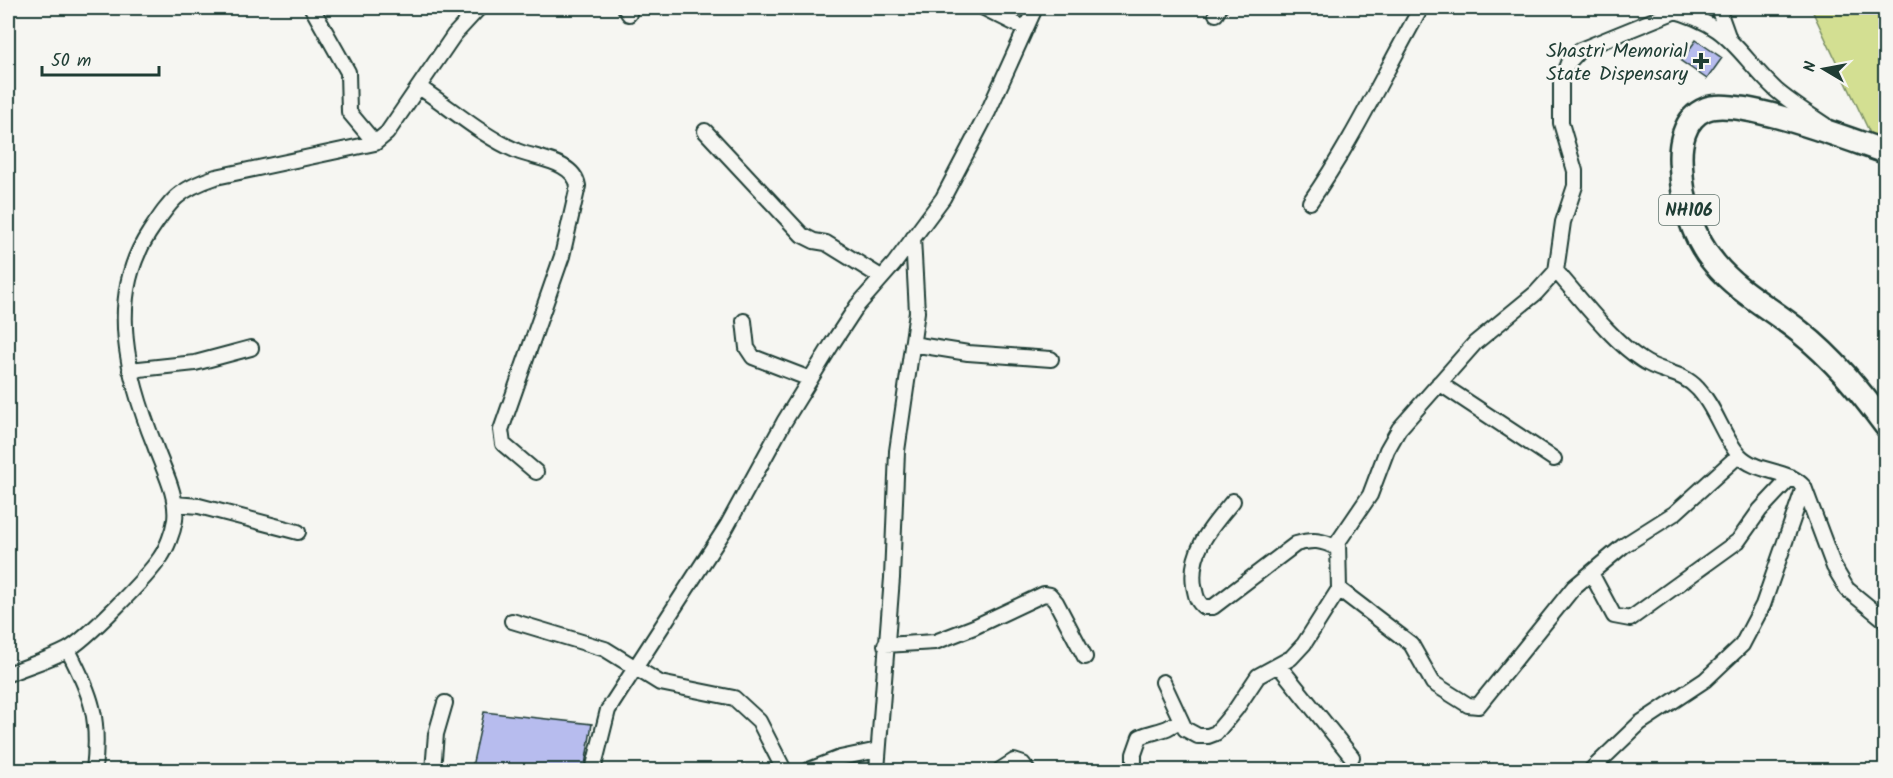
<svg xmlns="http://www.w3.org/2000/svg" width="1893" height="778" viewBox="0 0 1893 778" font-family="Kalam,sans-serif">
<rect width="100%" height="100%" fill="#f6f6f2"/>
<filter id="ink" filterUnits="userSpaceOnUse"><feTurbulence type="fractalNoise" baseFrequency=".0167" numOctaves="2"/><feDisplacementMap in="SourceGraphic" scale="12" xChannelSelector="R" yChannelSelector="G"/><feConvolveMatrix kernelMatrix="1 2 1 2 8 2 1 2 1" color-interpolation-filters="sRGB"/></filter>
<g filter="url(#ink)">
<path fill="#d3df92" stroke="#798e63" stroke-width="1.5" d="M1811 8H1885V165Z"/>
<path fill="#b7bcee" stroke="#1f3d34" stroke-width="1.5" d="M1696 40 1722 58 1707 79 1681 61Z
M484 712 592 724 584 771H471Z"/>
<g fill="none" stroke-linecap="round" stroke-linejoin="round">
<defs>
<path id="minor" d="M312 8 348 72 349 112 375 143
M625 8 629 14
M984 8 1026 29
M1718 8 1728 36
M1668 9C1731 25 1734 50 1776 90 1791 103 1809 114 1825 125
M1216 14 1219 8
M419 87C451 108 482 136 517 151 537 159 574 161 578 186L562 256 501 430 503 444 536 472
M705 131 802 235 814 241 826 243 881 277
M1310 202C1353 141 1384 73 1421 8
M1556 271C1580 298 1612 341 1642 360 1660 373 1682 371 1698 389 1716 408 1722 436 1739 455 1757 474 1787 468 1804 487L1834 567 1847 589 1886 621
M744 321 747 348 753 357 810 379
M912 344 968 353 1051 359
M130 370 195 363 251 348
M1439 383 1554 459
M1233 501C1212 526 1189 550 1194 586 1196 595 1196 601 1204 607H1213L1296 544C1312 539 1322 540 1337 548
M175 504 199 506 298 532
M1591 573 1614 616 1630 619 1738 541 1760 510 1791 477
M1339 589 1411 644 1433 683 1468 705 1478 706 1574 587 1623 546 1675 513 1739 455
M512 621 605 649 660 683 734 698 759 721 784 770
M885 645 935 642 974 627 1044 594 1050 595 1056 602 1085 657
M68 650C92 696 100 718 94 770
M1279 666 1352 757
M8 674C27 666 48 660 67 650 86 640 147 577 160 558 167 548 173 532 175 520 178 495 163 469 155 446 128 379 106 298 149 233 171 200 177 190 216 177L375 143 387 133 454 35 479 8
M1163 682 1185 729 1198 736H1208L1216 733 1236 709 1258 676 1291 658 1304 644 1339 589 1338 542 1370 495 1387 450 1399 429 1475 343 1536 293 1556 271 1563 222 1575 186V171L1561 123V81L1568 63 1580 50 1676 11
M433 770 436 734 445 703
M593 770 608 710 727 526 784 422 832 344 857 306 894 264 943 198 988 112 1035 8
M809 770 840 758 878 750
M877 770 892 578 897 451 917 312 913 238
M1000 770 1014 761 1023 764 1027 770
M1134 770V754L1140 737C1155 730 1167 732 1179 720
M1591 770 1640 723 1705 680 1742 645 1763 605 1804 487"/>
<path id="trunk" d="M1886 152C1850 140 1737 96 1706 109 1683 118 1679 146 1681 167 1682 201 1693 239 1715 264 1738 292 1772 309 1800 332 1834 359 1860 391 1886 426"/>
</defs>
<use href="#minor" stroke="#1f3d34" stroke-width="18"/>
<use href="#trunk" stroke="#1f3d34" stroke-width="27"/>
<use href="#minor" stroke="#f6f6f2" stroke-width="14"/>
<use href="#trunk" stroke="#f6f6f2" stroke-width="22"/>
</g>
</g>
<path fill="#1f3d34" stroke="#f6f6f2" stroke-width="2" d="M1698 52h6v6h6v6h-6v6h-6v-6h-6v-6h6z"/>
<g text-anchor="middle" stroke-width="5" stroke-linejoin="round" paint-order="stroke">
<rect fill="#f6f6f2" stroke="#60746d" stroke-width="1.5" x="1659" y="195" width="60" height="30" rx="4.5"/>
<g font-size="18" font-weight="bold" fill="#1f3d34">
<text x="1689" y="216">NH106</text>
</g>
<g font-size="20" fill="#1f3d34" stroke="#f6f6f2" text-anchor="end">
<text x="1688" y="57">Shastri Memorial<tspan x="1688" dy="23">State Dispensary</tspan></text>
</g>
</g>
<rect width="1893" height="778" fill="none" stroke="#f6f6f2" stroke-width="30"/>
<rect x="15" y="15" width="1863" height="748" fill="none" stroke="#1f3d34" stroke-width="2" filter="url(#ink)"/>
<g transform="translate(1824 69) rotate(280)" stroke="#f6f6f2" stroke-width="4.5" paint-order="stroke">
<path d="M0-4.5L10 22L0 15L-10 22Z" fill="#1f3d34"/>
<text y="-9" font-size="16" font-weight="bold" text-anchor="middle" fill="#1f3d34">N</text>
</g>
<path d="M42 66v9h117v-9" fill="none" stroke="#1f3d34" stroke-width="3"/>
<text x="51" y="66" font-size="18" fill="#1f3d34" stroke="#f6f6f2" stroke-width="4.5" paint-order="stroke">50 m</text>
</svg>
